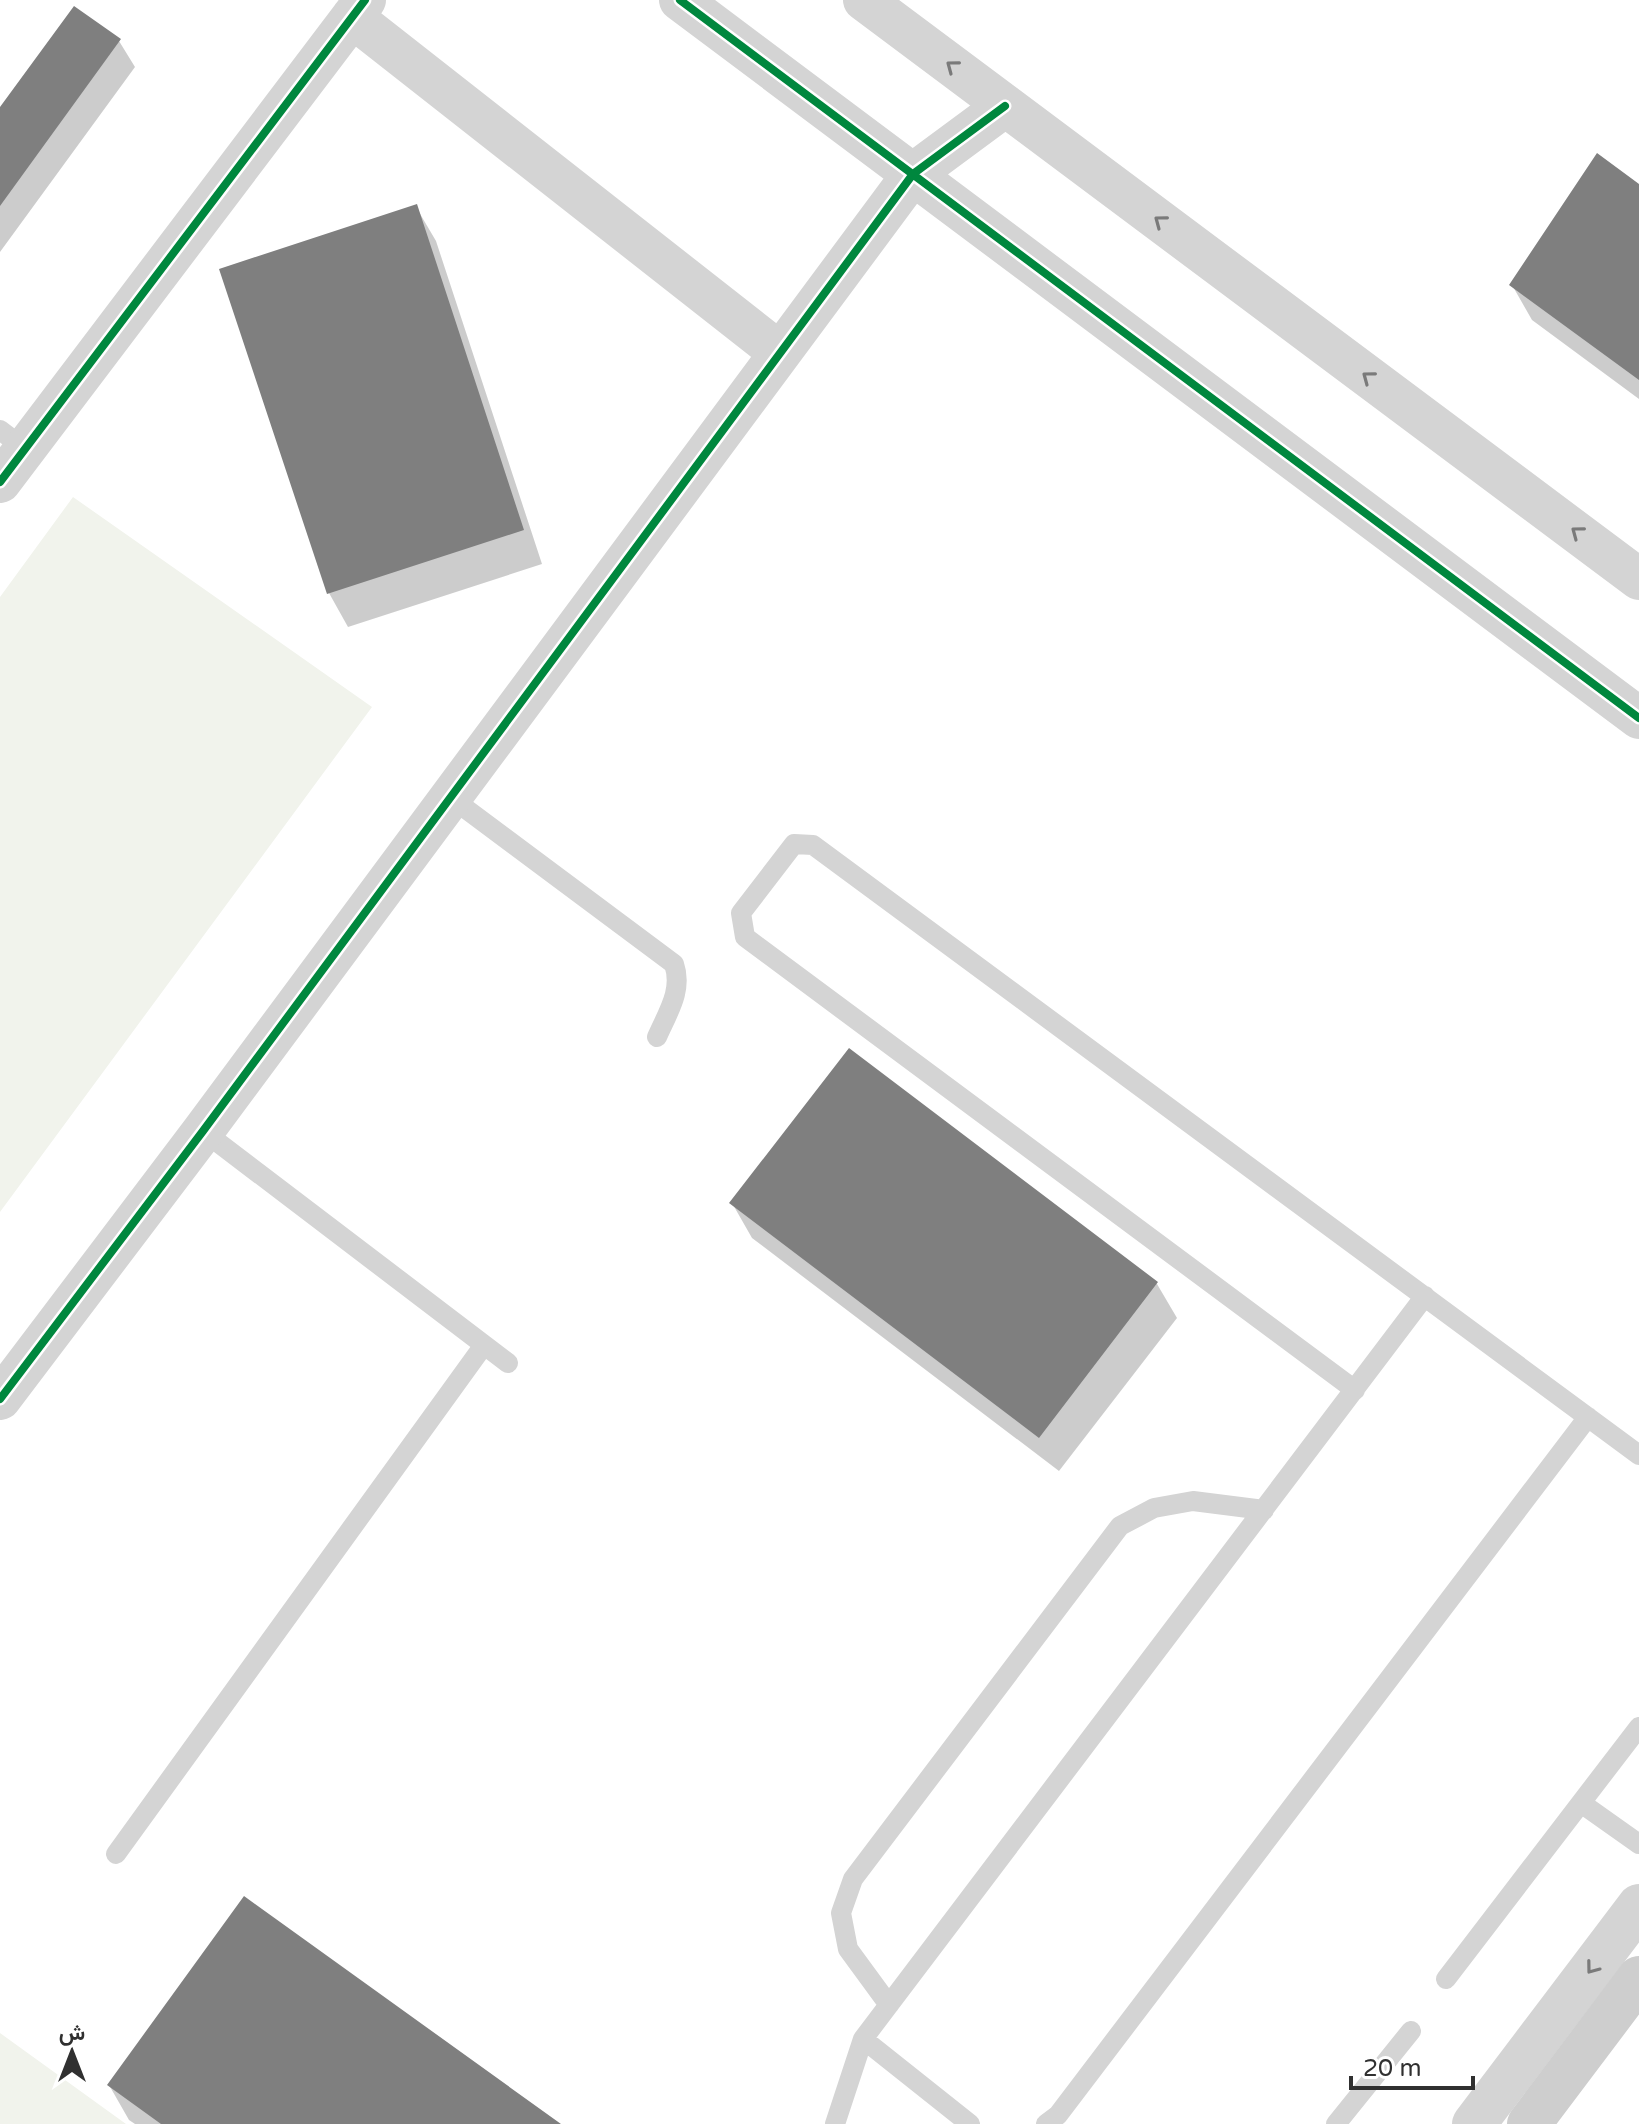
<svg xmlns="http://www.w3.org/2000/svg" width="1639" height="2124" viewBox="0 0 1639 2124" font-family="'Varela Round',Vazirmatn,sans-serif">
<rect width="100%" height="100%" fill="#fff"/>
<path fill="#f1f3ec" d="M73 497 372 707 0 1212V597Z
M0 2033 126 2124H0Z"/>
<path fill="#0003" d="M119 41 135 67 0 252V111Z
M1639 186V399L1532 320 1512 285Z
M416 207 436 241 542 564 348 627 329 593Z
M732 1203 1157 1284 1177 1318 1059 1471 752 1238Z
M109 2085 558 2124H135L129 2120Z"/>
<path fill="#7f7f7f" d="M74 6 121 39 0 206V107Z
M1597 153 1639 184V380L1509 285Z
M417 204 524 530 327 594 219 269Z
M849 1048 1158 1282 1039 1438 729 1203Z
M244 1896 561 2124H161L107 2085Z"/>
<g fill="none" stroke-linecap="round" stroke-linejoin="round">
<path stroke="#d4d4d4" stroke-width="20" d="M0 430 25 449
M450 797 674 964C683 990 668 1012 657 1037
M203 1131 508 1363
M1355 1390 745 937 741 913 794 844 813 845 1639 1455
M1581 1803 1639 1844
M116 1854 484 1345
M1446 1979 1639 1727
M889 2005 848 1949 841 1913 853 1879 1120 1526 1154 1508 1193 1501 1264 1510
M863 2039 970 2124
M835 2124 863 2039 1425 1296
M1046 2124 1058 2115 1588 1417
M1336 2124 1411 2031"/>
<path stroke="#d4d4d4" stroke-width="42" d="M680 0 1639 718
M864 0 1639 579
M352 17 779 352
M0 482 365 0
M0 1399 203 1131 913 174 1005 106"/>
<path stroke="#d4d4d4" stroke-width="44" d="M1474 2124 1639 1906"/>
<path stroke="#cecece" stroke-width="44" d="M1529 2124 1639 1978"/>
<defs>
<path id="cycleway" d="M680 0 1639 718
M0 482 365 0
M0 1399 203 1131 913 174 1005 106"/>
</defs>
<use href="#cycleway" stroke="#fff" stroke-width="13"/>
<use href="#cycleway" stroke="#00873e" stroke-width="8"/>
</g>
<defs><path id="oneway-chevron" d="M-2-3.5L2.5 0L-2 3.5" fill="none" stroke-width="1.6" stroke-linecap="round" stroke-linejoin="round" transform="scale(2)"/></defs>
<g stroke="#7a7a7a">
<use href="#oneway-chevron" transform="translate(952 66) rotate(-143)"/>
<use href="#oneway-chevron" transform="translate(1160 221) rotate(-143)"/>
<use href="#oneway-chevron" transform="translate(1368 377) rotate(-143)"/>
<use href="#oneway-chevron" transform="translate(1577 532) rotate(-143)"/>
<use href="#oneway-chevron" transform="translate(1592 1968) rotate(127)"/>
</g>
<g transform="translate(72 2052)" stroke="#ffffff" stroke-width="6" paint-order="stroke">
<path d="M0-6L14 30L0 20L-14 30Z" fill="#303030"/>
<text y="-12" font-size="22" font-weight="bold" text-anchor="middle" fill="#303030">ش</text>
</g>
<path d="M1351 2076v12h122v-12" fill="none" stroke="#303030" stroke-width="4"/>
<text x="1363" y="2076" font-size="24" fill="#303030" stroke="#ffffff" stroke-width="6" paint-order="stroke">20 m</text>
</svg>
